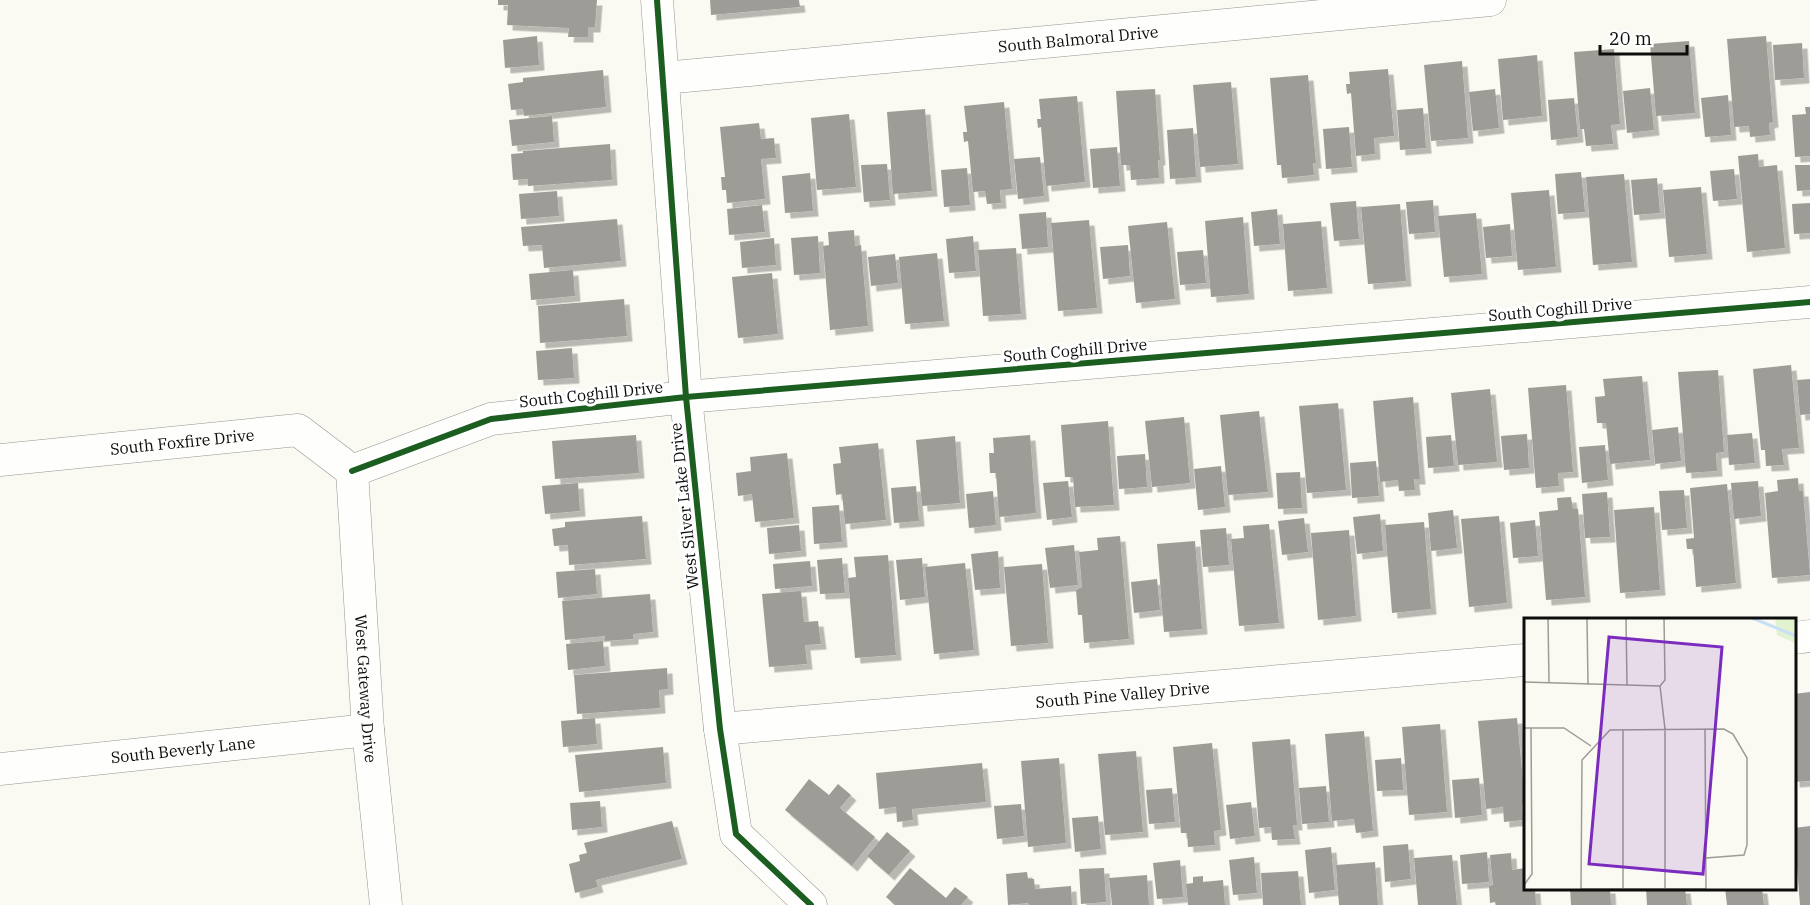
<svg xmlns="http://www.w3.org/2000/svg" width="1810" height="905" viewBox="0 0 1810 905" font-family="'IBM Plex Serif',serif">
<defs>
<filter id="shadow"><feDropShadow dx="5.5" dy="5.5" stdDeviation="0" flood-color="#0004"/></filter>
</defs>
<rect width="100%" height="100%" fill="#fbfaf2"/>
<path fill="#9e9c97" filter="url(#shadow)" d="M498 0H597L595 27H588V37H568L569 28 507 25 508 5H498Z
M710 0H799L800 7 711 15Z
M537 36 539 65 505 68 503 40Z
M1766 36 1773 122 1769 123 1770 135 1750 137 1749 126 1734 127 1727 39Z
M1689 41 1695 113 1656 116 1650 44Z
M1802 43 1804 78 1775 80 1773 45Z
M1614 49 1620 124 1611 125 1613 144 1586 146 1584 129H1580L1574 52Z
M1537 55 1542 116 1503 120 1498 59Z
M1462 61 1468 138 1431 141 1424 65Z
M1388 69 1394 136 1374 138 1375 154 1356 156 1351 93 1347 94 1346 84H1350L1349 72Z
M603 70 606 107 524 116 523 109 511 110 508 84 523 82V78Z
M1308 75 1316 163H1313L1314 175 1282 178 1281 165H1277L1270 78Z
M1231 82 1238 164 1200 167 1193 85Z
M1650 88 1654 130 1627 133 1623 91Z
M1155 89 1160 160H1158L1159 178 1131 180 1130 165H1121L1116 91Z
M1495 89 1499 128 1473 131 1469 92Z
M1728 95 1731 135 1705 137 1701 98Z
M1077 96 1085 182 1046 186 1041 127 1038 128 1037 119H1041L1039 99Z
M1574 98 1578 137 1551 140 1548 100Z
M1004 102 1012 189 1000 190 1001 203 987 204 985 191 973 192 968 141 964 142 963 132H967L964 106Z
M1805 107H1810V156L1795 157 1792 115 1806 114Z
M1423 108 1426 148 1400 150 1397 110Z
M925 109 932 191 893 194 887 112Z
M849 114 856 187 817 190 811 118Z
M552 116 554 142 512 146 509 120Z
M759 123 761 139 774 138 776 158 761 159 765 199 727 203 726 190H722L721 177H725L720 127Z
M1349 127 1352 167 1326 169 1323 129Z
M1193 128 1196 177 1170 179 1167 130Z
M610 144 612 180 528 186V179L513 180 511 154 523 153V151Z
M1117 147 1120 186 1093 188 1090 149Z
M1758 154 1759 167 1777 165 1785 248 1747 252 1738 156Z
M1040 157 1044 196 1018 199 1014 159Z
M887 164 890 200 864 202 861 165Z
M1795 165H1810V190L1797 191Z
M967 168 970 205 944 207 941 170Z
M1734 169 1737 199 1713 201 1710 171Z
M1581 172 1585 212 1558 214 1555 174Z
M810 173 813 211 785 213 782 176Z
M1624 174 1632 262 1593 265 1586 177Z
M1657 178 1660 213 1634 215 1631 180Z
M1701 187 1707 254 1669 257 1663 190Z
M1549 190 1556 267 1518 270 1511 193Z
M557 191 559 216 521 219 519 194Z
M1433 200 1435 232 1409 234 1406 202Z
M1356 201 1359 239 1334 241 1330 203Z
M1810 203V233L1794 234 1792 204Z
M1400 204 1406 281 1368 284 1361 207Z
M762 205 765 232 729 235 727 209Z
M1277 209 1280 244 1254 246 1251 212Z
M1046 212 1048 247 1022 249 1019 214Z
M1476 213 1482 274 1444 277 1438 216Z
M1243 217 1249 294 1211 297 1205 221Z
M617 219 621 261 544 268 542 245 523 246 521 227Z
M1089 220 1097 308 1058 311 1051 223Z
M1321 221 1327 288 1288 291 1283 224Z
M1167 222 1175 299 1136 303 1128 226Z
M1510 224 1512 256 1486 258 1483 227Z
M854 230 855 246 861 245 868 326 830 330 823 246 829 245 828 232Z
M818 236 820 273 794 275 791 238Z
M973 236 976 271 949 273 946 239Z
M774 238 776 265 742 268 740 242Z
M1128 245 1130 276 1103 279 1100 247Z
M1016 248 1021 314 983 316 978 250Z
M1203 250 1206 283 1180 285 1177 252Z
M937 253 944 321 905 324 899 257Z
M895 254 898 283 871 286 868 257Z
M573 270 575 296 531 300 529 274Z
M772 273 778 334 738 338 732 277Z
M624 299 627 336 540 343 538 306Z
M572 348 574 378 538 380 536 351Z
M1791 365 1799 448 1782 449 1784 465 1766 466 1765 450H1761L1753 369Z
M1718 370 1724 452 1716 453 1717 471 1686 473 1678 372Z
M1642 376 1650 460 1610 464 1606 423H1597L1595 397 1605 396 1603 379Z
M1810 379V414L1800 415 1797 380Z
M1566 385 1573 472 1558 473 1559 486 1536 488 1528 388Z
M1490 389 1497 462 1458 465 1451 393Z
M1413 397 1420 479H1414L1415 490 1399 491 1398 480 1380 482 1373 401Z
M1338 403 1346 490 1307 493 1299 406Z
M1259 411 1268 492 1228 495 1220 415Z
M1184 417 1190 483 1152 487 1145 421Z
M1108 421 1114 505 1075 507 1073 477H1065L1061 425Z
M1678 427 1681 461 1655 464 1652 430Z
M1752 433 1755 463 1729 465 1727 435Z
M1527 434 1529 468 1504 470 1501 436Z
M636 435 639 473 555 479 552 441Z
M1030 435 1036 513 999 517 996 473H990L989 453H994L993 438Z
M1451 435 1454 466 1428 468 1426 437Z
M955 436 960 503 922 506 916 440Z
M878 443 886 520 845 524 842 494 836 495 833 464 841 463 839 447Z
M1605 445 1608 480 1582 483 1579 447Z
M787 453 794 518 755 522 752 494 738 496 736 473 751 471 750 457Z
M1145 454 1147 487 1119 489 1117 456Z
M1376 461 1379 496 1352 498 1350 463Z
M1221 466 1225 507 1198 510 1194 469Z
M1300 472 1302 508 1278 509 1276 473Z
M1798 478 1799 491H1803L1810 575 1772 578 1765 493 1778 491 1777 480Z
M1068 481 1072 517 1047 520 1043 483Z
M1758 481 1761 516 1734 519 1731 483Z
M578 483 580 511 545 514 542 486Z
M1727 484 1736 583 1696 587 1693 549H1687L1686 539 1694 538 1690 488Z
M916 486 919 521 894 523 891 488Z
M1684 490 1687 528 1662 530 1659 491Z
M993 491 996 525 969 528 966 494Z
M1607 492 1610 537 1585 538 1582 494Z
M1571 497 1573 509H1578L1585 597 1546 600 1539 512 1558 510 1557 498Z
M839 505 842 542 814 544 812 507Z
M1654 507 1660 590 1620 593 1614 510Z
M1453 510 1457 548 1431 551 1428 513Z
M1380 514 1383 551 1357 554 1353 517Z
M642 516 646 559 569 565 568 545 554 546 552 529 565 527V522Z
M1499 516 1507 603 1469 607 1461 519Z
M1304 518 1308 552 1282 555 1278 521Z
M1535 520 1538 556 1513 558 1510 523Z
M1424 522 1431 609 1392 613 1385 525Z
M1269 524 1279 623 1239 626 1231 539 1244 538 1243 526Z
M799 525 801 551 769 554 767 528Z
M1226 528 1229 565 1203 567 1200 530Z
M1349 530 1356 616 1318 620 1311 533Z
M1120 536 1129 639 1084 643 1082 615H1078L1076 590 1082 587 1079 552 1098 550 1097 538Z
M1195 541 1202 629 1164 632 1157 544Z
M1074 545 1078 585 1050 588 1045 548Z
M998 551 1000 588 975 590 971 554Z
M888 555 896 655 855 658 848 578 856 577 854 557Z
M842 558 845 593 820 594 817 560Z
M922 558 925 597 900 600 896 560Z
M810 561 812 586 775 589 773 564Z
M965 563 974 650 934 654 925 567Z
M1042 564 1048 643 1011 646 1004 567Z
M595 569 597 594 558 598 556 572Z
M1157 579 1160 610 1134 613 1131 582Z
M801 591 804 622 818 621 821 644 805 645 807 664 769 667 762 594Z
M650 594 653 632 633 634V639L605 641V636L565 640 562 601Z
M603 641 605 666 568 670 566 644Z
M667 668 668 689 659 690 660 708 577 714 574 675Z
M1810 692V781L1794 782V694Z
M595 718 597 744 563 747 561 721Z
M1517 718 1525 802V805H1522L1523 820 1504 822 1503 807 1486 809 1478 721Z
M1440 724 1447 812 1409 815 1402 727Z
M1364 731 1373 831 1356 833 1354 819 1332 821 1325 734Z
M1290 739 1297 825H1293L1295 839 1272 840 1271 827 1259 828 1252 742Z
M1212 743 1221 830 1214 831 1215 845 1188 847 1187 833H1181L1173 747Z
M663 747 666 783 579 792 575 755Z
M1136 751 1143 832 1105 835 1098 754Z
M1059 758 1066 843 1028 847 1021 761Z
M1401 758 1403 790 1377 791 1375 760Z
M982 763 986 802 912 809 913 820 897 822 896 807 879 809 876 773Z
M1479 778 1482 815 1455 818 1452 780Z
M809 779 829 795 838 784 851 795 840 808 875 837 852 866 785 810Z
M1326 786 1329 822 1302 824 1299 788Z
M1172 788 1175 822 1149 824 1146 790Z
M600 801 602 827 572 830 570 803Z
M1251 802 1255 836 1230 839 1226 805Z
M1021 804 1024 836 997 839 994 806Z
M1098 816 1101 849 1075 852 1072 818Z
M672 821 682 859 596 880 598 887 575 893 569 864 580 861 579 855 587 853 584 843Z
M1810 826V905H1800L1794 828Z
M887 832 910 851 889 875 867 856Z
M1408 844 1411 879 1385 882 1383 846Z
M1331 847 1335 890 1309 893 1305 850Z
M1487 852 1489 882 1462 884 1460 855Z
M1511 853 1512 870 1525 868V888H1535L1536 905H1496L1495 902 1490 903 1489 886 1493 885 1490 855Z
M1452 855 1457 905H1418L1414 858Z
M1254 857 1257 893 1233 895 1229 860Z
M1180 860 1183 897 1157 899 1153 863Z
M1375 862 1378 905H1339L1336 865Z
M910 868 946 898 955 887 968 897 961 905H895L886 897Z
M1104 868 1106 902 1081 904 1079 869Z
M1298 871 1301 905H1263L1261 873Z
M1027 872 1028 879H1034L1035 889 1071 886 1072 905H1029L1028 903 1008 905 1006 874Z
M1147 875 1149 905H1112L1109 878Z
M1203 876V882L1223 880 1225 905H1188L1186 884 1193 883V877Z
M1570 888H1610L1611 905H1571Z
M1646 888H1685L1687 905H1647Z
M1725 888H1762L1764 905H1727Z"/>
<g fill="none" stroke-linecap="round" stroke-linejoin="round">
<defs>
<g id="street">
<path d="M657 0 686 397 720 729 736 834 811 905"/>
<path id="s1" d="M664 78 1490 0"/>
<path id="s2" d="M0 460 298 430 352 471"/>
<path d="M352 471 491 419 686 397 1810 302"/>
<path id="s3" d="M352 471 368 730 386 905"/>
<path d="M1794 638 1810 636"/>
<path id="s4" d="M720 729 1525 660"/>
<path id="s5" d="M0 769 368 730"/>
</g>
</defs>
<use href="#street" stroke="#949490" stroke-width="33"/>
<use href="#street" stroke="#fefefd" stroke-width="32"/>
<defs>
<path id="cycleway" d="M657 0 686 397 720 729 736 834 811 905
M352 471 491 419 686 397 1810 302"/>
</defs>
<use href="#cycleway" stroke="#fff" stroke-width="10"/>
<use href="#cycleway" stroke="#1b5e20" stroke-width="6"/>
</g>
<g text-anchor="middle" stroke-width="6" stroke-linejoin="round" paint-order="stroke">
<g font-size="16" fill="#0d0d0d" stroke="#fff">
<text dy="6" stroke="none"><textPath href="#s1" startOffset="416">South Balmoral Drive</textPath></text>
<text transform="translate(1560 309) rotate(-5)" y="6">South Coghill Drive</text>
<text transform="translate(1075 350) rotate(-5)" y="6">South Coghill Drive</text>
<text transform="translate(591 394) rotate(-6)" y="6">South Coghill Drive</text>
<text dy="6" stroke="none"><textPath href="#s2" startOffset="183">South Foxfire Drive</textPath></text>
<text transform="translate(684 506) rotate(-96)" y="6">West Silver Lake Drive</text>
<text dy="6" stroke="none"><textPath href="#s3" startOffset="218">West Gateway Drive</textPath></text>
<text dy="6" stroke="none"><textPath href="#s4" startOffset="404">South Pine Valley Drive</textPath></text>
<text dy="6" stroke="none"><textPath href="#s5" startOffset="184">South Beverly Lane</textPath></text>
</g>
</g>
<g transform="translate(1524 618)">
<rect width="272" height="272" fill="#fbfaf2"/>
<path d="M251 0H271V25L253 17Z" fill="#e1f2d1"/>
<path fill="none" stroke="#c7e0f6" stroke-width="3" d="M228 0 272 18"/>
<path fill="none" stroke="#9c9b96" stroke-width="1.5" d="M24 0 25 64M63 0 64 67M102 0 103 67M0 64 136 68M136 68 141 111V270M136 68 141 62 140 0M0 110H40L67 128M181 111 182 271M0 267 8 256 7 110M99 270V111M57 271 58 142 86 112 200 111 209 116 223 140V227L220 237 182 240M57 271H182"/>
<path fill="#7b2cbf" fill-opacity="0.15" stroke="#7b2cbf" stroke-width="3" d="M85 19 198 29 179 256 65 246Z"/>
<rect width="272" height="272" fill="none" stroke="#0d0d0d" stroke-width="3"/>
</g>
<path d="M1600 45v9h87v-9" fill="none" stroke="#0d0d0d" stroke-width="3"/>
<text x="1609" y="45" font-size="18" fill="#0d0d0d" stroke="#ffffff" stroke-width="4.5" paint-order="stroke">20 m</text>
</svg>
